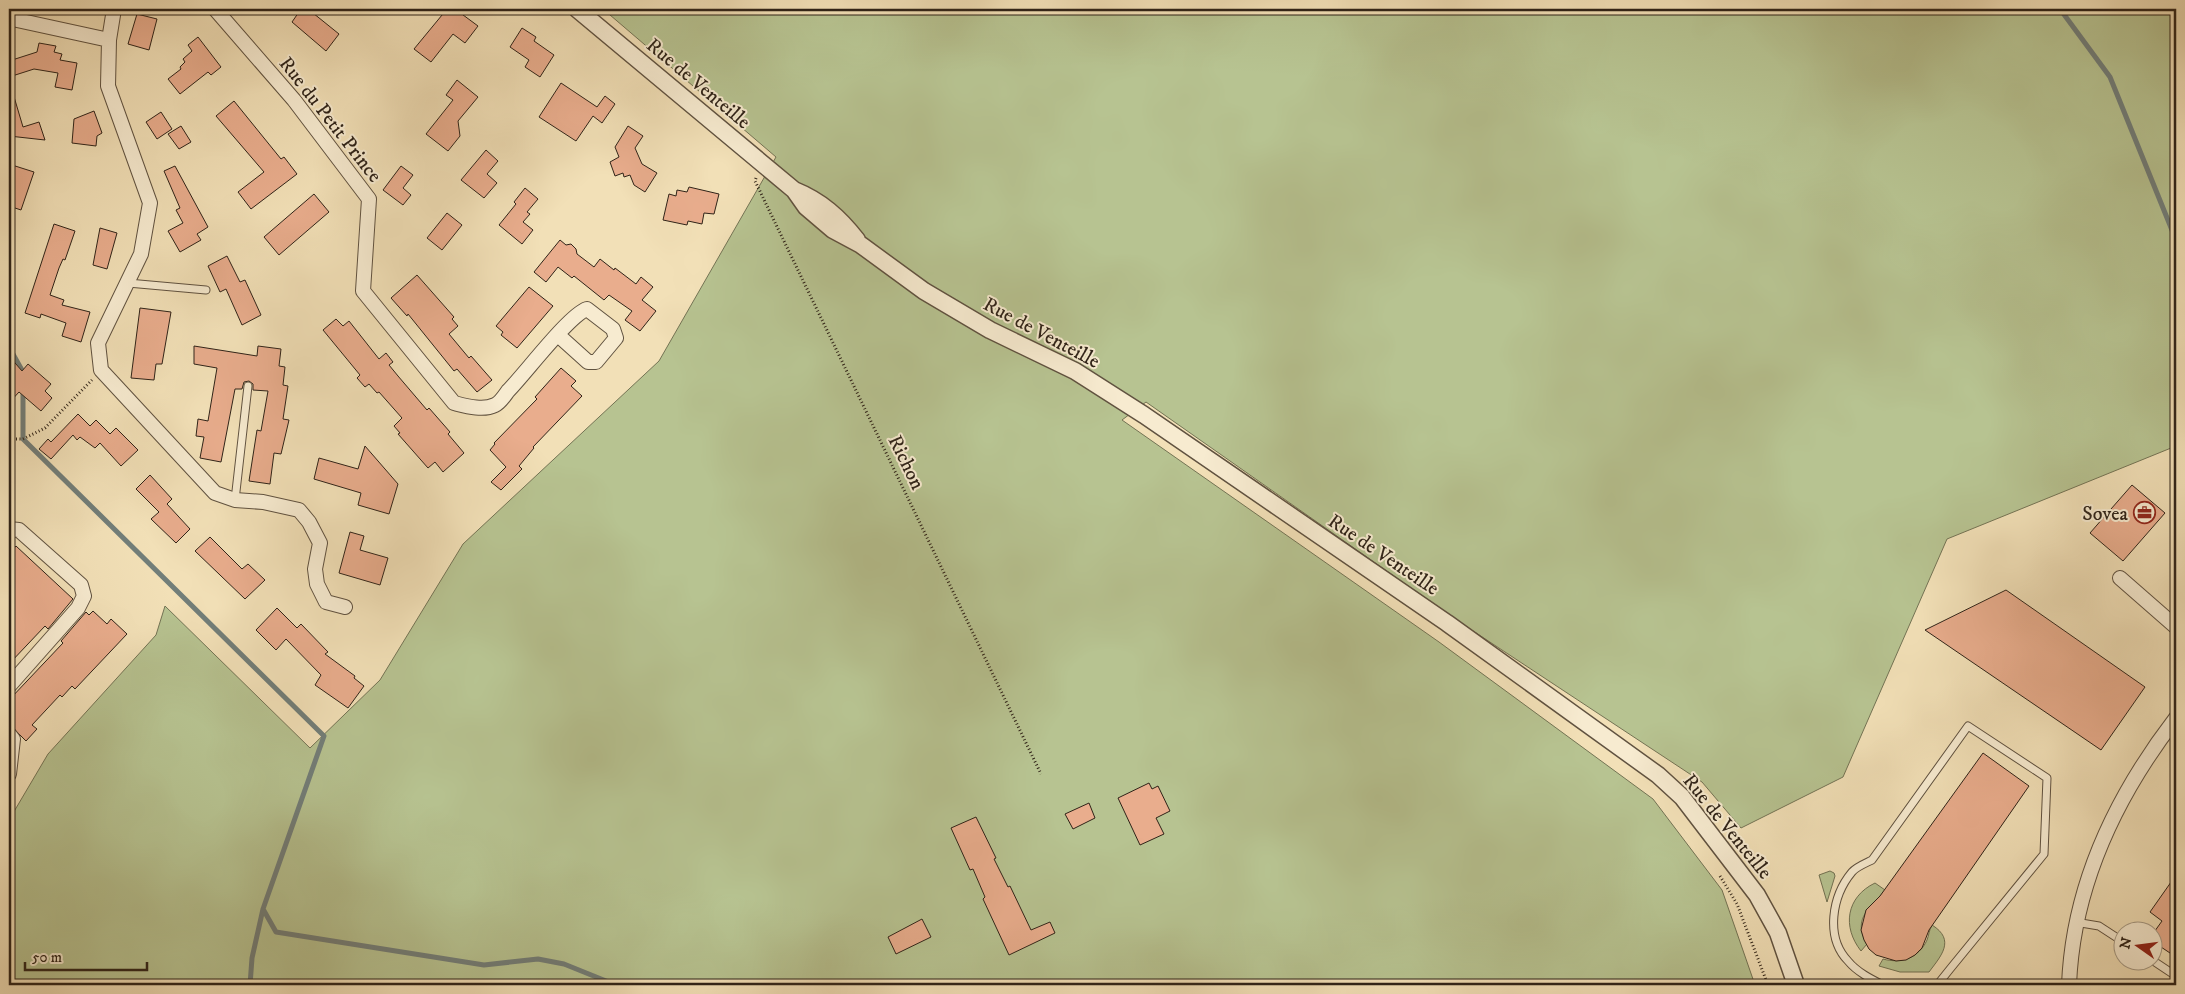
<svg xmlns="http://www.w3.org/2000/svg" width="2185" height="994" viewBox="0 0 2185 994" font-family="'IM FELL DW Pica',serif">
<rect width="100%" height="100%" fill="#f2e0b7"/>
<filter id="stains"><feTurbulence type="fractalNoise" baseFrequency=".004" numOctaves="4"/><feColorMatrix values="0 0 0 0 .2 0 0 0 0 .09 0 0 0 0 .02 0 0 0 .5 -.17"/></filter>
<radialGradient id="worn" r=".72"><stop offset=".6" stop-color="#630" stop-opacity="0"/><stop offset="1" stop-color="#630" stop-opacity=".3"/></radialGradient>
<path fill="#b7c391" stroke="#737354" d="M603 9H2176V446L1947 539 1843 777 1741 828 1702 782 1455 619 1146 402 1122 420 1439 642 1653 799 1722 890 1755 985H9V820L48 754 156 635 165 606 310 748 380 680 463 544 659 361 776 157Z
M1830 871 1834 873 1835 876 1827 902 1819 875Z
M1875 883 1885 890C1872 908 1851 917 1867 944L1861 951C1842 927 1846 897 1875 883Z
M1932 925C1956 940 1941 956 1929 972H1900L1879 966 1883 959C1901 964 1919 958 1927 940 1929 935 1929 930 1932 925Z"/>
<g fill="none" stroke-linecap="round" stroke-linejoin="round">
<path stroke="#727e79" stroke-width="5" d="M2060 9 2110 77 2176 240
M9 347 23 372V376
M23 390V439L324 736 263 909 276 932 484 965 538 959 564 964 616 985
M250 985 252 958 263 909"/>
</g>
<path fill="#e9ad8d" stroke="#2f2318" d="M301 9H308L339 34 326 51 292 22Z
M447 9H455L478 26 465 43 453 34 431 62 414 49Z
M137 14 157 19 149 50 128 44Z
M522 28 536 37 534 41 554 55 540 77 525 67 529 60 510 47Z
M198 37 221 67 211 75 208 72 180 94 168 79 181 69 180 67 185 62 183 59 192 51 188 45Z
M39 43 56 46 54 52 62 54 60 60 77 63 72 90 55 87 58 73 34 69 9 77V61L37 52Z
M457 80 478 97 458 121 460 136 448 151 426 134 453 100 446 95Z
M561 83 597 107 605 96 615 104 602 123 593 116 576 141 539 117Z
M9 90H12L23 127 39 122 45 140 9 136Z
M234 101 281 159 284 157 297 174 251 209 238 192 264 172 216 116Z
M94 111 102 133 97 136 96 146 72 143 74 119Z
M161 112 172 129 157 139 146 122Z
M181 126 191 142 179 149 168 134Z
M628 126 643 136 635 148 642 164 657 173 645 192 634 185 630 175 624 177 623 173 615 176 610 162 619 157 615 147Z
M486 150 498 161 487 174 497 183 484 198 461 180Z
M12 165 34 172 21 210 9 206V174Z
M175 166 208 227 197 234 201 240 180 252 168 231 183 223 176 210 180 208 164 171Z
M401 166 413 175 403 188 411 195 403 205 383 190Z
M689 187 719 194 714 214 704 213 702 224 688 221 687 225 663 220 669 194 676 196 677 190 687 192Z
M525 188 538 199 527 212 530 214 523 222 533 230 522 244 499 225 516 204 514 202Z
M314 194 329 212 279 255 264 237Z
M447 213 462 225 442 250 427 238Z
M54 224 75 231 65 260 63 259 59 268 50 295 64 300 62 305 90 312 81 342 62 336 66 323 41 314 40 318 25 313Z
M100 228 117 233 107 269 93 265Z
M560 240 566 245 571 244 576 249 577 254 594 267 600 259 614 270 615 268 636 284 641 277 653 287 642 300 656 311 640 331 625 320 632 311 609 295 604 300 574 276 572 278 558 267 546 282 534 272Z
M227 256 240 282 245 280 261 315 242 325 226 289 220 292 208 266Z
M417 275 454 317 452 319 458 326 449 334 469 358 471 356 492 380 477 392 457 369 454 371 408 314 407 316 391 298Z
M529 287 553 306 517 348 501 335 503 332 496 326Z
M140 308 171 312 162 364H156L154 380 131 378Z
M336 319 343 326 349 321 379 359 386 353 393 362 389 365 398 376 427 410 429 408 450 432 448 434 464 453 443 472 435 462 428 468 398 434 400 433 394 426 402 418 379 392 377 393 369 384 365 387 357 378 360 375 323 330Z
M194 346 257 356 258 346 281 349 279 366 285 367 283 385 288 386 283 419 289 420 281 454 274 453 270 484 249 481 257 430 261 431 268 391 253 390V384L249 381 244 382 242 389H235L221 462 200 458 204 437 196 436 198 419 208 421 217 368 194 364Z
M9 356 22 371 28 364 51 384 45 391 52 398 41 411 19 392 9 403Z
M561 368 576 381 571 386 582 396 533 447 534 448 519 466 522 469 501 490 491 482 506 467 490 450 495 444 494 443 537 399 535 397Z
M78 414 90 426 96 420 110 434 116 428 138 450 121 466 100 443 95 448 80 437 77 440 73 435 51 459 39 449 48 439 51 442Z
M365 446 398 484 389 514 358 505 361 493 314 479 319 458 358 469Z
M150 475 172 499 167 504 190 529 176 543 151 519 159 512 136 489Z
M2132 485 2165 513 2123 561 2090 533Z
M350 532 364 536 360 550 388 558 380 585 339 573Z
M210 537 242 569 248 564 265 580 245 599 195 551Z
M16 546 73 599 48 629 45 626 9 664V554Z
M2006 590 2145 687 2101 750 1925 630Z
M277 608 297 628 301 624 328 652 325 654 355 676 354 678 364 686 348 708 315 685 321 675 286 639 276 650 256 630Z
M93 611 107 624 111 619 127 634 75 689 72 686 62 697 60 695 32 725 37 729 26 741 11 726 15 722 9 716V700L63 643 61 641 86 612 89 615Z
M1983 753 2029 786 1929 930 1922 948 1915 955 1906 960 1896 961 1876 955 1869 949 1864 940 1861 930 1866 910 1880 896Z
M1149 783 1152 789 1158 786 1170 811 1156 818 1164 834 1140 845 1118 798Z
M1089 803 1095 818 1073 829 1065 814Z
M976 817 996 858 994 859 1008 887 1010 886 1031 930 1050 922 1055 933 1009 955 983 899 985 897 973 869 970 870 951 828Z
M2176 875V957L2152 941V935L2162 921 2150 912Z
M922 919 931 937 896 954 888 937Z"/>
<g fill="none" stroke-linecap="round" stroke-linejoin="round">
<defs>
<path id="service" d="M128 283 206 290
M235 500 248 386
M2075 922 2099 926 2122 941
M2152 960 2176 976
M1883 985C1871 979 1857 972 1848 961 1825 937 1832 896 1852 872 1856 867 1866 863 1872 860L1968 726 2047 778 2044 854 1950 969 1938 984 1934 985"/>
<path id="minor" d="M114 9 109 40 108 86 150 203 141 254 98 343 101 370 215 493 235 500 263 502 299 510 309 522 320 543 315 569 317 584 326 602 345 607
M215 9 294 100 369 199 363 291 454 403C466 406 483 411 495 405 500 403 505 395 508 391 525 374 569 315 587 309L613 329 616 338 596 362H588L558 335
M17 20 109 40
M9 529 19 530 81 585 84 596 78 608 9 686
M2120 578 2176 627
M9 734 13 739 9 774
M2069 985C2073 885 2116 796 2176 718"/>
<path id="tertiary" d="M577 9 794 190 806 207 833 230 861 245 924 291 990 330 1075 371 1144 415 1447 623 1658 775 1682 797 1757 895 1778 933 1796 985
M794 190C821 201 839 217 857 240"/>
</defs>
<use href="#service" stroke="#605240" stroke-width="9"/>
<use href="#minor" stroke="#605240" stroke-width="16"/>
<use href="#tertiary" stroke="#605240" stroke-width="19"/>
<path stroke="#2f2318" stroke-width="3" stroke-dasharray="1 2.5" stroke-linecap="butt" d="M756 178 755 181 1041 774
M9 439H23L45 428 92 380
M1720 876 1737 904 1768 985"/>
<use href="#service" stroke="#f7ebd0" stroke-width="7"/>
<use href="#minor" stroke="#f7ebd0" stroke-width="14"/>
<use href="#tertiary" stroke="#f7ebd0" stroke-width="16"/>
</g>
<defs>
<symbol id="office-ring" viewBox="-11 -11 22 22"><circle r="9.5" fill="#f7ebd0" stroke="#8f2418" stroke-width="1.5"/><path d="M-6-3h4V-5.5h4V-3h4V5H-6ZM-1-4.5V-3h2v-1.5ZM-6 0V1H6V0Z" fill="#8f2418"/></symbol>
</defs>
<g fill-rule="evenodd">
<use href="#office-ring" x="2132" y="500" width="25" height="25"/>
</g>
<g text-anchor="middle" stroke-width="4" stroke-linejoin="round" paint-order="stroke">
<g font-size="20" fill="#2f2318" stroke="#f7ebd0">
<text transform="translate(699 83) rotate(40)" y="7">Rue de Venteille</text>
<text transform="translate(331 119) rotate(52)" y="7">Rue du Petit Prince</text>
<text transform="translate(1042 332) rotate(28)" y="7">Rue de Venteille</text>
<text transform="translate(907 462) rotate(64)" y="7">Richon</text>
<text transform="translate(1384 554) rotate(34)" y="7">Rue de Venteille</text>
<text transform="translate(1728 826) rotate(51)" y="7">Rue de Venteille</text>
</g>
<g font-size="20" fill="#2f2318" stroke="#f7ebd0" text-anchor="end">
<text x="2128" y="520">Sovea</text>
</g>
</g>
<rect width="2185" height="994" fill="none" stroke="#f2e0b7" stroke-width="30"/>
<rect x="10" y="10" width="2165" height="974" fill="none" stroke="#2f2318" stroke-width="2.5"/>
<rect x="15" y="15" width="2155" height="964" fill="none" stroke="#2f2318"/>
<g transform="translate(2138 946) rotate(284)"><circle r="24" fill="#f7ebd0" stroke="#a79b86"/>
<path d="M0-4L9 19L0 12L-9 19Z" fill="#8f2418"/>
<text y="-8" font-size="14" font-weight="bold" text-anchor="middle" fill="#2f2318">N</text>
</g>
<path d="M25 962v8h122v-8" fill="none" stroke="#2f2318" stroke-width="2.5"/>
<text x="32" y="962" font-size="15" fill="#2f2318" stroke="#f7ebd0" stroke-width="4" paint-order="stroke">50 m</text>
<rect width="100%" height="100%" filter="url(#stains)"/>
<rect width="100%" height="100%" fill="url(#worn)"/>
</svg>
